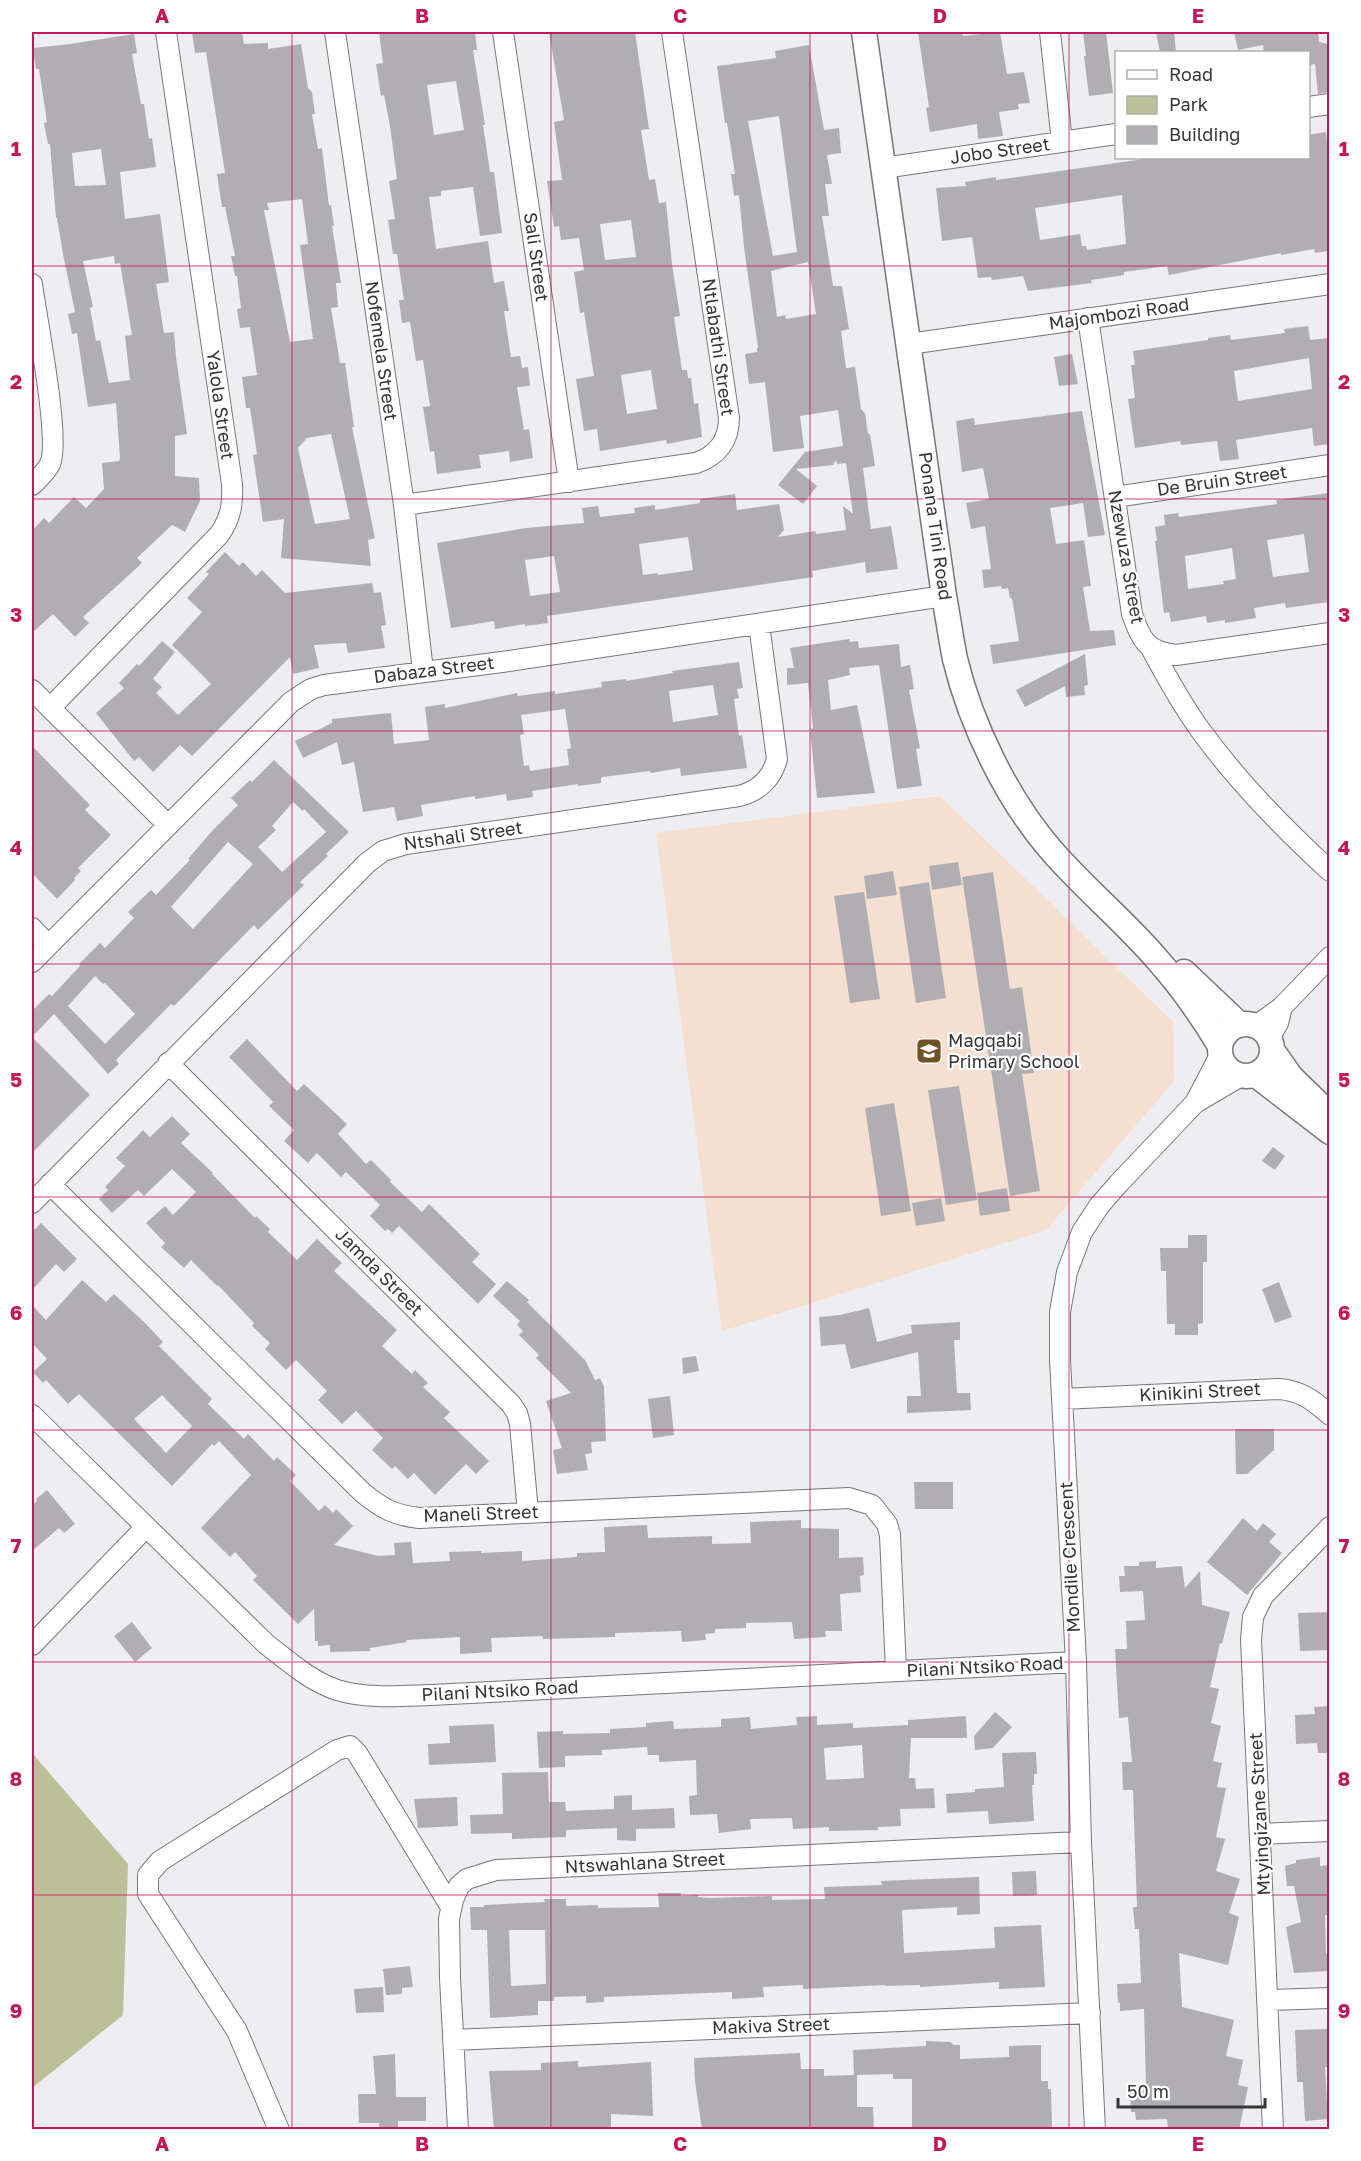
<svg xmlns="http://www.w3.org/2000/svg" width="1361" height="2161" viewBox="0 0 1361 2161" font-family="'Golos Text',sans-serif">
<rect width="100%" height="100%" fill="#eeedf1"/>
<path fill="#f4dfd1" d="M940 796 1173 1022 1174 1081 1046 1230 722 1331 656 833Z"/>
<path fill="#bbc099" d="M32 1753 128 1864 123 2015 32 2088Z"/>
<path fill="#b0aeb2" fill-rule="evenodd" d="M192 32H242L244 44 268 43V49L301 44 308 88 312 92 315 114H312L318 149 322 148 329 206 331 205 334 226H332L341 283H336L338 307 331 308 340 363H345L354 427H352L375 538 368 540 371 566 281 558 284 519 263 522 253 455 257 454 250 408H246L242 377 257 375 250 327 240 328 237 309 241 308 237 276H235L231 256H235L225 207H222L217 174 225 173 206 52 195 53ZM302 199 308 244 300 245 313 339 290 342 264 210H269L267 203ZM331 434 350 519 315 524 298 448 307 438Z
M379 32H475L477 50H473L485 125H483L490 172H494L502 233 480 236 473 187 441 191V196L429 197 436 249 488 241 494 283 504 281 509 311H504L511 357 520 356 522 368 528 367 530 386 517 387 524 430 529 429 533 458 510 462 509 451 479 455 481 468 437 474 434 451 430 452 423 407 430 406 423 360 416 361 410 322 402 323 399 300H404L397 254H393L388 220 395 219 389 181 397 179 390 126 384 95 381 96 376 64 383 63ZM456 81 464 130 434 135 427 85Z
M549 32H635L649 129 641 130 649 180 655 179 659 203 666 202 672 264 680 316 674 317 682 370H687L688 378H691L694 404 698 403 702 437 667 444 666 440 600 451 597 429 584 431 576 379 594 376 584 312 580 313 574 272 584 270 579 238 561 240 559 226 554 227 547 181 562 180 554 122 564 120ZM631 220 636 257 605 260 600 224ZM651 370 657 409 627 414 621 375Z
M918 32H962L963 36 1000 32 1007 74 1024 72 1030 103 1018 104 1019 109 999 112 1003 136 978 139 977 124 930 132 926 108 929 107Z
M1083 32H1106L1113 93 1089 96 1084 56H1086Z
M1156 32H1174L1176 52H1160Z
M1234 32H1318L1319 42 1328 44 1329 92 1318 94 1315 64 1309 65 1308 52H1264L1263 45 1238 50Z
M134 34 137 53 132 54 141 104H144L149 139 152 138 156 167 120 172 125 219 160 214 169 282 156 284 164 333 174 332 176 357 187 434 175 436V476L199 478 200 501 185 532 172 525 137 558 142 563 83 617 89 623 75 637 53 614 32 633V531L44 518 49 523 74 497 86 508 104 489 102 463 119 461 120 458 116 403 88 407 77 333 72 334 68 314 75 312 63 254 57 218H56L50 144H48L44 123 47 122 39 69H36L33 48 70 44ZM101 149 106 185 75 186 72 153ZM114 256 115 264 120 263 132 335 125 336 130 380 109 383 100 340 96 341 90 308 93 307 83 261Z
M809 45 824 130 839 128 841 153 827 155 832 184H825L829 216H822L833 286H842L849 329 841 331 846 368 855 367 861 409 865 413 868 434H870L875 466 863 468 871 529 891 526 898 569 866 573 865 562 812 571 813 577 547 616 548 623 525 626V624L495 629 494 621 451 628 437 543 526 528 584 523 582 508 598 506 600 517 635 513 634 508 655 505V510L700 503V499L735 494 737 510 779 504 784 530 778 537 815 531 816 534 846 530 843 506 853 514 846 463 837 464 836 460 833 465 796 469 817 486 803 504 778 485 805 452 843 446 838 410 800 416 804 448 773 452 765 382 749 384 745 354 757 352V348H758L744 247 739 195 734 196 731 174H735L727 123H725L717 66 776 58 775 51ZM779 116 797 252 773 256 748 121ZM808 262 816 314 786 319 785 315 777 317 771 271ZM688 537 693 570 658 575V573L643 575 639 544ZM554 556 560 592 530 596 525 560Z
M1326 132 1329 158V251L1315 253 1314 249 1281 255V253L1169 275 1167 266 1124 272V275L1091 280 1092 283 1028 291 1023 276 992 280 991 277 978 278 972 237 942 241 936 188 966 186 965 182 996 177V180L1151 158H1308V135ZM1122 195 1126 244 1087 250 1086 246H1082L1080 234 1040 240 1035 208Z
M1308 326 1310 340 1329 338V444L1314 446 1312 428 1236 440 1239 459 1220 461 1217 441 1181 445 1180 441 1135 448 1128 399 1135 398 1131 365H1135L1133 351 1208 340V338L1230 335 1231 340 1285 333 1284 329ZM1309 358 1312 389 1238 401 1234 371Z
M1072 354 1078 384 1059 386 1054 357Z
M1082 411 1105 535 1088 537 1083 503 1050 508 1056 544 1084 540 1091 586 1083 587 1090 631 1114 630 1116 645 993 664 990 645 1019 641 1012 598H1010L1008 588 1002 589 1001 586 984 588 982 570 991 569 985 526 971 529 966 503 989 499 983 468 962 472 956 421 974 418 975 425Z
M1329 493V602L1286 608 1285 603 1254 608 1256 618 1225 623V620L1207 623 1206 616 1171 622 1169 612 1164 613 1155 541H1157L1155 527 1165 525 1164 515 1178 513 1179 517 1277 504 1276 500ZM1304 534 1309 572 1273 577 1267 540ZM1232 548 1236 579 1223 581 1224 584 1188 589 1185 556Z
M225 552 239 566 243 562 256 576 262 570 285 593 372 583 374 593 381 592 386 625 381 626 385 648 348 653 346 643 314 645 319 668 293 674 290 657 192 756 180 745 153 772 139 757 134 761 96 713 124 688 119 683 137 664 139 666 162 641 175 652 153 679 162 687 156 693 178 715 211 684 172 645 202 612 187 598 209 574 206 572Z
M849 639 850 642 858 641 859 648 899 644 901 667 910 665 914 689 909 690 920 748 916 749 922 786 897 789 879 665 849 668 850 675 828 680 831 710 857 705 875 793 817 798 810 729 813 728 808 683 787 685V668H794L790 648Z
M1085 654 1088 685 1084 686 1085 695 1066 697 1065 686 1025 707 1016 690Z
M739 662 743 688 737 689 739 698 734 699 739 736 742 735 747 768 681 776 680 768 651 773 650 771 603 777 601 778V783L578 786V784L532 791 533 797 507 801 506 794 475 799V796L421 805 423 816 397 821 394 807 363 812 354 762 342 765 337 742 303 758 295 741 332 723V719L391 713 394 744 429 740 425 707 445 704V708L517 693 518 696 555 691V694L602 687 601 682 626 679V681L673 673 672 671ZM713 685 718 715 673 722 669 691ZM565 709 571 748 567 749 569 765 530 771 529 765 524 766 520 735 524 734 521 715Z
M32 746 90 805 85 810 111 835 78 868 81 871 74 878 75 880 57 899 32 873Z
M274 760 349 832 326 854 328 856 300 882 304 885 258 930 254 925 174 1006 171 1004 116 1060 119 1064 108 1074 54 1014 32 1037 90 1095 32 1153V1011L49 994 52 996 80 966 79 964 100 943 105 948 134 918 128 912 151 890 156 895 190 860 188 859 212 831 238 805 231 798 250 780 252 782ZM293 802 303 811 304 809 326 832 282 872 258 847 276 830 272 826ZM228 842 253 864 193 929 171 907ZM95 976 103 984 105 983 135 1014 105 1044 68 1006Z
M958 862 962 885 932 890 929 866Z
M893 871 897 895 867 899 864 876Z
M993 872 1010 989 1022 987 1034 1073 1022 1074 1040 1191 1010 1196 962 877Z
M929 882 946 998 916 1003 899 887Z
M864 892 880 999 850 1003 834 896Z
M247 1039 297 1091 304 1084 347 1124 338 1134 366 1164 371 1160 391 1180 390 1182 422 1212 429 1204 480 1254 472 1262 496 1284 478 1304 399 1226 392 1233 388 1229 385 1231 370 1216 380 1205 346 1172 341 1177 317 1153 308 1163 284 1141 294 1130 269 1106 273 1102 229 1057Z
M959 1086 977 1200 946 1205 928 1090Z
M894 1103 911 1211 881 1216 865 1108Z
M172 1116 190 1134 181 1143 213 1173 212 1174 255 1218 256 1216 270 1229 268 1232 297 1260 317 1239 342 1263 334 1271 397 1330 382 1346 412 1374 415 1370 428 1383 423 1387 450 1412 444 1418 489 1461 476 1474 466 1464 435 1495 414 1473 408 1479 395 1466 392 1469 372 1450 383 1438 356 1411 342 1424 318 1400 327 1391 296 1360 286 1370 265 1349 270 1343 252 1326 254 1323 218 1285 217 1286 191 1260 184 1268 161 1247 165 1243 146 1223 165 1206 173 1215 196 1192 172 1169 144 1196 138 1190 112 1213 99 1199 108 1190 105 1187 125 1166 116 1158 143 1130 150 1137Z
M1273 1147 1285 1156 1275 1170 1262 1161Z
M1007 1188 1010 1211 980 1216 977 1193Z
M941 1198 945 1221 916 1226 912 1203Z
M41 1223 77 1259 64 1272 56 1264 32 1290V1232Z
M1188 1235H1207V1262H1203V1323L1198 1324V1335H1175V1324H1167L1166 1271H1161L1160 1248H1188Z
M82 1280 106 1302 114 1294 146 1324 163 1342 159 1346 212 1399 208 1404 244 1439 248 1434 274 1461 277 1457 296 1475 290 1481 319 1511 325 1505 333 1513 336 1509 353 1526 334 1545 378 1556 395 1555 394 1543 411 1542 413 1563 450 1561 449 1552 481 1551V1553L522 1551V1561L577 1557V1553L605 1552 604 1527 647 1525 648 1538 712 1536V1544L751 1543 750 1522 801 1520V1528L839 1529V1558L863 1557 864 1575 860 1576 861 1592 840 1594 842 1631H825L826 1637 794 1639 792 1622 746 1623V1628L715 1629V1633L705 1634 706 1640 682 1642 681 1631 615 1633V1637L543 1639 542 1636 491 1638 492 1652 460 1654V1637L406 1640 407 1642 370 1648V1651L330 1652V1645L318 1646V1641H315L314 1609 298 1624 253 1580 257 1576 235 1552 230 1557 201 1528 251 1475 219 1441 214 1446 212 1444 172 1486 79 1394 68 1404 46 1380 43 1383 33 1372 47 1359 32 1343V1305L46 1320ZM162 1395 192 1426 166 1453 134 1419Z
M507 1281 529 1300 527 1302 585 1360 595 1380 600 1378 604 1387 606 1441 591 1442 592 1453 585 1454 588 1470 557 1474 553 1450 562 1448 546 1401 571 1393 536 1358 539 1355 519 1335 523 1331 517 1325 520 1321 493 1296Z
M1279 1282 1292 1317 1275 1323 1262 1289Z
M869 1308 877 1342 912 1333 911 1325 960 1322V1340H954L957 1393H970L971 1410 907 1413V1396H921L918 1352 851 1369 845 1344 821 1346 819 1317 840 1315Z
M696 1356 699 1371 683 1374 682 1358Z
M670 1396 674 1435 653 1438 648 1399Z
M1235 1429H1274V1450L1247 1474H1236Z
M914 1482H953V1509H915Z
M47 1490 75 1524 64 1533 59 1528 32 1551V1505L37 1501 36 1499Z
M1243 1518 1257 1531 1263 1523 1276 1534 1269 1542 1282 1553 1247 1595 1207 1562Z
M1156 1561V1568L1182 1566 1185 1588 1200 1571 1202 1605 1230 1612 1222 1644 1220 1643 1210 1687 1219 1689 1211 1723 1221 1726 1213 1761 1222 1763 1217 1787 1226 1788 1216 1837 1225 1839 1216 1871 1240 1879 1229 1913 1239 1917 1228 1965 1179 1953 1182 2007 1234 2020 1226 2056 1243 2060 1238 2085 1248 2087 1239 2130H1168L1167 2119 1136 2120 1135 2112H1131L1130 2088 1146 2087 1144 2009 1120 2011V2002L1118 2003 1117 1984 1141 1983 1139 1929H1135L1133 1907H1137L1133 1790H1123L1122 1762H1132L1128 1717 1119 1718 1115 1649H1127L1126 1621 1145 1620 1143 1591 1120 1592 1119 1576H1125L1124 1566H1139V1562Z
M1329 1612V1650L1300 1651 1298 1613Z
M132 1622 152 1648 135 1662 114 1636Z
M1329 1706V1753H1318L1317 1743 1296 1744 1295 1715 1315 1714 1314 1707Z
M995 1712 1012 1727 993 1748 975 1750 974 1736Z
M817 1716V1725L853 1723V1728L908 1725V1720L966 1716 967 1738H911L909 1778H915L916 1789 934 1788 935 1808 900 1809 901 1826 878 1827V1830L829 1831V1827L793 1829 792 1818 750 1819 751 1829 719 1833 717 1814 690 1815 689 1796 697 1795 696 1760 659 1762V1755H648L647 1747 602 1750V1755L565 1756V1767L539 1768 537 1732 563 1731V1734L610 1733V1729L646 1727V1723L673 1721 674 1729 721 1727V1719L750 1717 751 1729 797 1725 796 1717ZM862 1745 864 1778 826 1780 824 1748Z
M494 1724 496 1762 429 1765 428 1744 450 1743 449 1726Z
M1036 1752 1037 1774H1034V1785H1032L1034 1821 989 1824 988 1811 947 1813 946 1794 975 1792V1789L1004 1787 1002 1753Z
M548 1772 549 1802H565L566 1811 614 1809V1796L632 1795V1810L674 1808 675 1828 636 1829V1841L617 1840V1828L566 1830V1837L512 1839V1833L471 1834 470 1815 503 1814 502 1773Z
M457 1797 458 1826 418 1828 414 1799Z
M1320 1857V1866L1329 1865V1915H1325L1326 1954H1329V1971L1294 1973 1286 1927 1301 1922 1294 1886H1287L1285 1866 1296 1863V1860Z
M1036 1871 1037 1895 1013 1896 1012 1872Z
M979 1877 980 1914 957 1915V1907L902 1910 904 1953 995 1948 994 1927 1041 1925 1045 1987 999 1989V1982L920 1987V1985L885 1986V1985L803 1989V1985L763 1987 764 1997 732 1999V1992L604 1997V2002L586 2003V1996L554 1997V2001H538V2015L490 2018 487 1930H471L470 1907H484V1905L545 1902 544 1899H566V1906L598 1905V1908L659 1907 658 1893H681V1896L698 1895V1897L709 1898 772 1896V1900L825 1899 824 1887 882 1885 881 1881ZM509 1930H545L546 1984 511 1986Z
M410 1966 413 1987 402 1988V1994L386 1995 383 1969Z
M383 1987 384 2012 356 2013 354 1989Z
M1328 2029 1329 2067H1325L1328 2119 1305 2121 1303 2082H1297L1295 2030Z
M926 2041 950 2042 954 2045H960V2059L1009 2057V2046L1041 2045V2081H1048V2089H1051L1052 2130H912V2079H893V2074L857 2075V2107H873L874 2130H702L695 2081 694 2058 800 2053 801 2069H824V2076L854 2075 853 2050 926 2046Z
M395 2054 396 2097H426V2121H398V2130H379V2123H359L358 2094H376L373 2056Z
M578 2061V2067L651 2062 653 2116 611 2114V2130H494L489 2071 541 2070V2063Z"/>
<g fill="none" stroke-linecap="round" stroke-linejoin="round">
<defs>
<path id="minor" d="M335 32 404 505 423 671
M503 32 569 482
M1050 32 1062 142
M1308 107 1330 104
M883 168 1116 134
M32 284C36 316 61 440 50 464 46 472 38 479 32 485
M1088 318 1132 614C1141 640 1147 652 1176 655L1330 633
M909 344 1330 284
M1115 497 1330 465
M404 505 696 463C717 456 729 441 729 418L672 32
M1151 648C1166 676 1182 705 1201 731 1238 782 1283 828 1330 871
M32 690 167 824
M50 708 219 535C231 518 233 504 232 484L166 32
M32 928 48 945
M32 962 291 702 311 689 324 685 502 662 944 596
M1256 1026 1282 1007 1330 957
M1269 1038 1278 1023 1282 1007
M168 1063 511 1404 517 1413 520 1424 528 1512
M1195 1103 1241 1076
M50 1184 363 1493C383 1509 394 1515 419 1518L849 1498 872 1505 887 1524 890 1535 896 1671
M32 1203 367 863 383 851 406 844 739 796C759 791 772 778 777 759L759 624
M1062 1399 1278 1389C1300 1390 1313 1400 1330 1415
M32 1415 266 1644C288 1661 310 1681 337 1690 367 1699 400 1696 431 1695L1076 1662
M32 1645 145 1528
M1261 1834 1330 1831
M1268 2000 1330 1998
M453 2040 1090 2013
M279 2130 237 2031 148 1894V1875L160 1861 337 1750 350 1746 357 1753 451 1907
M458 2130 450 1978 449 1919 453 1900 459 1886 467 1879 496 1870 1081 1842
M1095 2130 1081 1842 1076 1662 1060 1360V1312L1067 1272 1082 1232 1099 1206 1119 1183 1195 1103 1220 1055
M1273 2130 1251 1640 1253 1617 1263 1596 1330 1527"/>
<path id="tertiary" d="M864 32 944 596C948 617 951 639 955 659 971 725 1007 799 1051 850 1084 888 1123 920 1156 958 1181 986 1201 1014 1220 1046
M1184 972 1240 1025
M1220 1050a26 26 0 1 1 52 0a26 26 0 1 1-52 0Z
M1272 1050 1291 1077 1324 1109
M1256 1075 1330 1132"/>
</defs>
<use href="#minor" stroke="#777679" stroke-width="22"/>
<use href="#tertiary" stroke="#777679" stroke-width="27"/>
<use href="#minor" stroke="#fff" stroke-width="20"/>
<use href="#tertiary" stroke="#fff" stroke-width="24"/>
</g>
<path fill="none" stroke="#c2185b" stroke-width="1.5" stroke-opacity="0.55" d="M292 32V2130M551 32V2130M810 32V2130M1069 32V2130M32 266H1330M32 499H1330M32 731H1330M32 964H1330M32 1197H1330M32 1430H1330M32 1662H1330M32 1895H1330"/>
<defs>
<symbol id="school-square" viewBox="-11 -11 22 22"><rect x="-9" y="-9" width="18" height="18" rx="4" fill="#6f5226" stroke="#fff"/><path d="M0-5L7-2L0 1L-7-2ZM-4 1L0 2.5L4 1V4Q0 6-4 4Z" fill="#fff"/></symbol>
</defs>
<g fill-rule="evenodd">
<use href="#school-square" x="914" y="1036" width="30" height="30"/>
</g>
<g text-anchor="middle" stroke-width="4.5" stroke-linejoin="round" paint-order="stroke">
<g font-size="18" fill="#363637" stroke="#fff">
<text transform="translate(1000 151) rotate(-8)" y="6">Jobo Street</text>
<text transform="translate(536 257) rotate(82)" y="6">Sali Street</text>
<text transform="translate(1119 314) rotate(-8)" y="6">Majombozi Road</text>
<text transform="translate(718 347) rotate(82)" y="6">Ntlabathi Street</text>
<text transform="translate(381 351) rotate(82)" y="6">Nofemela Street</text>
<text transform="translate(220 405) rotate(82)" y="6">Yalola Street</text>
<text transform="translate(1222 481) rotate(-8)" y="6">De Bruin Street</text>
<text transform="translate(935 526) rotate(82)" y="6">Ponana Tini Road</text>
<text transform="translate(1126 557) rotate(80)" y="6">Nzewuza Street</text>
<text transform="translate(434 670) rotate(-7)" y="6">Dabaza Street</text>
<text transform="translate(463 836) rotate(-8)" y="6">Ntshali Street</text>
<text transform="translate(379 1272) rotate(45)" y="6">Jamda Street</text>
<text transform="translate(1200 1392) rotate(-3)" y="6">Kinikini Street</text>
<text transform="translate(481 1514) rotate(-2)" y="6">Maneli Street</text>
<text transform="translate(1070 1557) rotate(-93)" y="6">Mondile Crescent</text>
<text transform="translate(985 1667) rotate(-3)" y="6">Pilani Ntsiko Road</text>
<text transform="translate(500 1691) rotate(-3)" y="6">Pilani Ntsiko Road</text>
<text transform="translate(1260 1814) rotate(-93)" y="6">Mtyingizane Street</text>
<text transform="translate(645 1863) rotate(-3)" y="6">Ntswahlana Street</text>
<text transform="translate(771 2026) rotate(-2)" y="6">Makiva Street</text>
</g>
<g font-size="18" fill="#363637" stroke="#fff" text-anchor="start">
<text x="948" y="1047">Magqabi<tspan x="948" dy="21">Primary School</tspan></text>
</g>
</g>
<rect width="1361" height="2161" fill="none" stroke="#ffffff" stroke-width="66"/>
<rect x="1115" y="51" width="195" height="108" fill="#ffffff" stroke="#afafaf" stroke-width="1.5"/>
<rect x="1127" y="70" width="30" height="9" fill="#ffffff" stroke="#afafaf" stroke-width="1.5"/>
<text x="1169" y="81" font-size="18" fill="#363637">Road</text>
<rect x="1127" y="96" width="30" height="18" fill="#bbc099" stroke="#afafaf" stroke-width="1.5"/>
<text x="1169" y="111" font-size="18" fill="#363637">Park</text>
<rect x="1127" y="126" width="30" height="18" fill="#b0aeb2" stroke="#afafaf" stroke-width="1.5"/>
<text x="1169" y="141" font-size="18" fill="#363637">Building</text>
<path d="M1118 2098v9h147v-9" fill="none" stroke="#363637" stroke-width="3"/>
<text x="1127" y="2098" font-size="18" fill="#363637" stroke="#ffffff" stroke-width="4.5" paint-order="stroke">50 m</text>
<rect x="33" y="33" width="1295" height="2095" fill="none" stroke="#c2185b" stroke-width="2"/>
<g font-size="20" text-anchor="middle" font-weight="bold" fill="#c2185b">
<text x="162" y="23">A</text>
<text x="422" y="23">B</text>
<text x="680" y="23">C</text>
<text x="940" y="23">D</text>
<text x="1198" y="23">E</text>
<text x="16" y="156">1</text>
<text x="1344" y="156">1</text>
<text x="16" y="389">2</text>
<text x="1344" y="389">2</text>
<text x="16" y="622">3</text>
<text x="1344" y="622">3</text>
<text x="16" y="855">4</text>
<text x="1344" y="855">4</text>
<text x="16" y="1087">5</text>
<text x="1344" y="1087">5</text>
<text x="16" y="1320">6</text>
<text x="1344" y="1320">6</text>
<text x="16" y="1553">7</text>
<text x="1344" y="1553">7</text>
<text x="16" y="1786">8</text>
<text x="1344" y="1786">8</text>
<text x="16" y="2018">9</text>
<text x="1344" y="2018">9</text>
<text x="162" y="2151">A</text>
<text x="422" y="2151">B</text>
<text x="680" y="2151">C</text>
<text x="940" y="2151">D</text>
<text x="1198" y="2151">E</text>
</g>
</svg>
